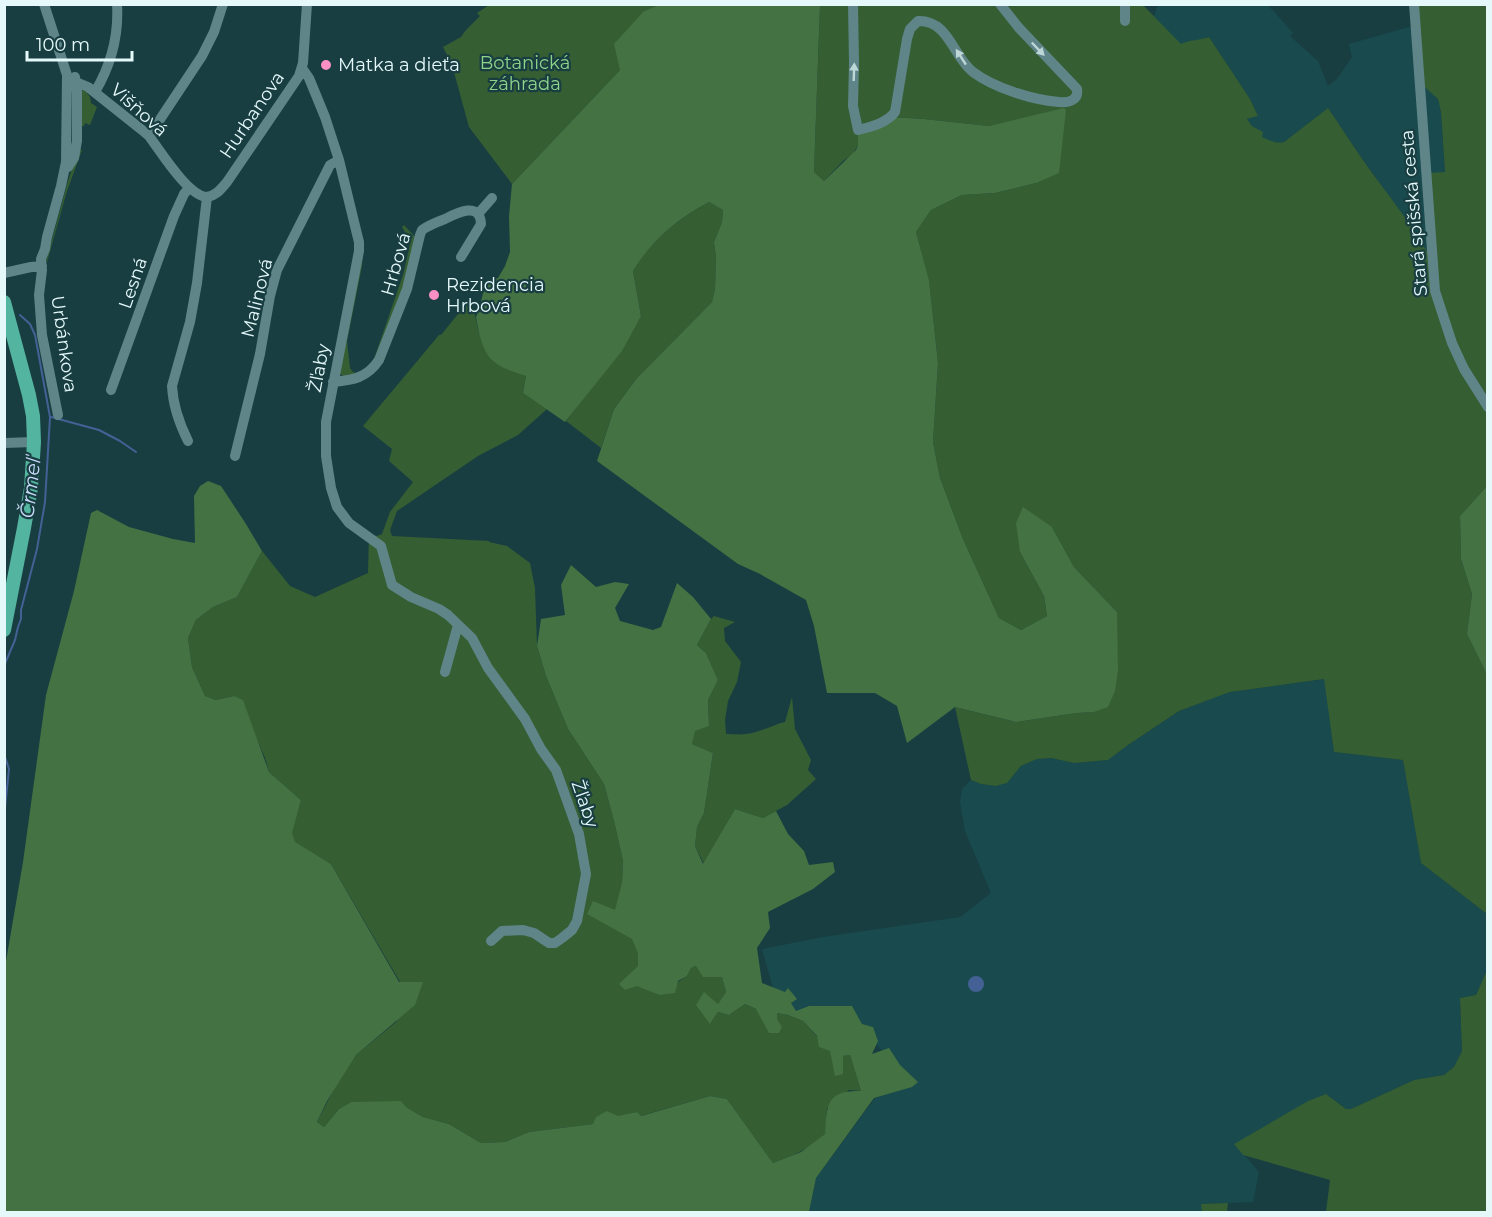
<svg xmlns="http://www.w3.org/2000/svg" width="1492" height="1217" viewBox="0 0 1492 1217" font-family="Montserrat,sans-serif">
<rect width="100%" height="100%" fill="#193e41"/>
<path fill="#184a4e" d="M1158 5H1268L1293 33 1290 36 1318 61 1328 86 1337 79 1352 57 1349 44 1416 25 1420 82 1438 99 1441 112 1445 173H1427L1434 264 1412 228 1368 167 1328 108 1284 142 1280 143 1260 141 1247 119 1258 116 1250 99 1209 37 1181 45 1154 16Z
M1325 679 1334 752 1403 760 1421 863 1487 914V970L1476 995 1460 998 1462 1051 1454 1067 1444 1075 1414 1080 1351 1109H1346L1326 1094 1308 1102 1235 1144 1259 1172 1253 1202 1202 1204V1212H809L816 1178 875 1098 911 1086 866 1031 780 1013 762 949 823 937 960 917 991 893 965 831 960 802 962 789 971 780 981 784 996 786 1007 783 1021 766 1037 759 1051 758 1074 763 1108 760 1128 745 1179 711 1230 692Z"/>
<path fill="#355e33" d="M489 5H662L644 11 620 70 512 184 469 127 452 65 443 47 461 37 466 30 480 16 477 13Z
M820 5H1143L1181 44C1188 40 1201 40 1209 37L1250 99 1258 116 1247 119 1252 126 1263 132 1262 137C1269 140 1276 144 1284 142L1328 108C1342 128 1355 149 1370 170 1392 200 1415 229 1433 262L1427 173 1445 172 1441 112 1438 99 1420 83 1414 5H1487V486L1460 516 1461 559 1472 594 1467 634 1487 675V919V914L1421 863 1403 760 1334 752 1324 679 1230 692 1179 711 1128 745 1108 760 1074 763 1051 758 1037 759 1021 766 1007 783 996 786 981 784 971 780 955 707 1016 722 1077 713 1094 712 1117 612 1074 567 1052 527 1020 552 1044 596 1047 616 1021 630 999 618 963 539 940 478 933 442 938 363 929 281 916 232 931 210 962 195 995 193 1036 183 1066 110 1064 109 989 126 924 119 891 117 859 139 858 145 853 154 843 161 824 181 814 172Z
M84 89 90 97 91 103 97 107 90 125 85 123 84 126H81L82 91Z
M79 149 82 150 67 191 47 262H46L68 181Z
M709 202 723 210 722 222 714 242 716 257 715 289 712 302 637 378 614 409 601 448 566 421 586 395 641 316 633 271C651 240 678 219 709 202Z
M404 225 417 239C412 259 409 280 402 299 398 308 392 315 390 325 382 345 377 374 351 377 345 377 342 376 338 372L363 251 362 266 347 341 350 368 353 372 357 374 368 369 375 356 403 275 411 240 410 236 405 232 402 227Z
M471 298 479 333 500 366 526 376 523 393 547 409 518 435 478 456 397 511 390 530 392 536 489 541V542L507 546 530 563 535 588 537 646 546 676 568 729 604 784 614 821 623 861 622 883 650 965 625 990 637 985 659 995 687 976 691 968 696 966 722 977 726 992 718 1005 710 1024 718 1012 729 1015 745 1004 777 1019V1013L788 1015 803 1021 830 1051 843 1074V1056L850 1055 861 1091 849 1090 827 1108 825 1134C808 1150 794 1155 773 1163L727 1099 710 1096 640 1116 637 1112 593 1124 529 1132 505 1142 481 1143 449 1124 423 1117 406 1107 351 1102 339 1109 324 1127 317 1122 339 1079 356 1055 396 1022 422 982H400L331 864 295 843 291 833 301 800 269 772 265 758 255 735 234 696 216 700 205 696 192 667 188 638 196 620 213 607 237 597 262 551 290 586 315 597 368 573 369 534 377 536 382 534 390 512 413 482 389 461 392 449 363 426 439 335H441Z
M714 616 735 622 724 628 725 641 741 662 737 682 728 701 725 720 726 734C732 734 740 735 746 734 759 733 772 725 785 722L792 697 795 729 811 760 808 770 816 779 787 805 763 818 735 809 704 864 695 846 697 827 704 813 713 753 692 744 694 731 709 725 708 700 718 680 706 653 697 645 711 619Z
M1487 970V1212H1326L1330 1180 1243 1155 1234 1144 1308 1101 1326 1094 1346 1109H1351L1414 1080 1444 1075 1454 1067 1462 1051 1460 998 1476 995Z
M1228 1203 1227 1212H1202L1201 1204Z"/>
<path fill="#447242" d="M662 4 820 5 814 172 824 181 856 150 858 145V130L891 117 924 119 989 126 1064 108 1066 110 1059 173 1036 183 995 193 962 195 931 210 916 232 929 280 938 363 933 442 940 478 963 539 999 618 1021 630 1047 616 1044 596 1020 552 1016 523 1023 507 1052 527 1074 567 1117 612 1118 670 1115 691 1108 707 1094 712 1077 713 1016 722 955 707 907 743 897 706 875 693H827L814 626 806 600 760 574 738 564 597 461 614 409 637 378 712 302 715 289 716 257 714 242 722 222 723 210 709 202C677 219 652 240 633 271L641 316 622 351 565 422 523 393 526 376C515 372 499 368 491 359 482 350 478 329 476 317L479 310 486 281 498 278 505 266 510 252 509 216 512 184 620 70 614 44 644 11Z
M208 481 221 486 246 524 262 551 237 597 213 607 196 620 188 638 192 667 205 696 216 700 234 696 243 700 269 772 301 800 292 833 295 842 331 864 399 982H423L415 1005 356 1055 327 1101 317 1122 324 1127 339 1109 351 1102 401 1101 406 1107 423 1117 449 1124 481 1143 505 1142 529 1132 593 1124 596 1117 607 1111 618 1116 637 1112 641 1116 710 1096 727 1099 773 1163 801 1152 825 1134C827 1105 826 1090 861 1091L850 1055 843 1056V1074L835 1076 830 1051 819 1047 817 1036 803 1021 788 1015 777 1013V1019L782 1027 779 1033H769L756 1009 745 1004 729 1015 718 1012 710 1024 696 1005 704 992 718 1004 726 992 722 977H703L696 966 691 968 687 976 678 981 675 993 659 995 637 986 625 990 619 984 638 966V953L632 939 587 914 593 901 615 910 622 883 623 861 614 821 604 784 568 729 546 676 537 646 541 619 565 615 561 585 571 565 596 587 615 582 629 584 615 608 620 621 653 630 661 627 677 583 693 597 711 619 697 645 706 653 718 680 708 700 709 726 695 731 692 744 713 753 704 813 697 827 695 846 703 864 735 809 763 818 776 811 788 834 804 851 809 865 833 862 835 872 813 889 768 912 770 928 757 948 762 983 785 992 788 988 797 999 791 1003 796 1011 809 1006H852L862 1024 873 1027 878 1041 872 1054 889 1048 900 1065 918 1082 912 1087 874 1098 816 1178 809 1212H5V967L23 862 46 695 74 591 91 513 97 510 129 527 173 539 195 543 194 496 200 486Z
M1487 486V675L1467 634 1472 594 1461 559 1460 516Z"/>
<path fill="#436195" d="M968 984a8 8 0 1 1 16 0a8 8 0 1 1-16 0Z"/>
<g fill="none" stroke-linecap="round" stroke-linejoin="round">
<path stroke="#436195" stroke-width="2" d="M51 417 99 430 120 441 136 452
M4 666 15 640 18 627 21 619V610L37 549 45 502 50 417 35 335 30 324 20 315
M4 754 9 769 4 818"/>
<path stroke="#5f8588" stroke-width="10" d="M44 4 67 75 66 162 61 186 47 237 45 249 41 259 42 270 39 295 42 335 58 415
M853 4 854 63 853 106 858 130C870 127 887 123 895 112L907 39 910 29 918 21C949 20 953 57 973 72 994 88 1033 100 1059 102 1069 103 1079 100 1077 89L1019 28 1000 4
M1125 4V21
M1414 4 1435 291 1452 343 1464 369 1488 407
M302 68 309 78 325 117 339 160 356 230 359 242V251L326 422V456L331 488 337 507 349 523 381 546 392 585 411 597 439 609 448 615 472 638 488 668 525 719 541 749 556 770 579 834 586 874 577 921 572 930 562 938 555 943H549L534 933 523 930 502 931 491 941
M67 82H76L88 87 142 130 149 136C161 152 188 196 207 197
M95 92C111 65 119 36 117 4
M149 136 202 56 214 32 223 4
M68 167 74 158 77 141V92L75 77
M207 197C217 195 221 189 227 182L299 76 303 63 307 4
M478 214 492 198
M4 273 31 267 42 266
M333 382C353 380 367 378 379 360L407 289 420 235 422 230C429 225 437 222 445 219 457 213 480 201 481 224L461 257
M111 390 174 216 184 194 189 188
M188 441C179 423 173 406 172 386L190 322 197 283 207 197
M4 443 34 442
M235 456 260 354 270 296 277 270 330 165 339 160
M445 672 458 625"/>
<path stroke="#53b4a0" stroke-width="14" d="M4 302 29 395 33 416 34 442 31 488 24 528 4 630"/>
</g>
<defs><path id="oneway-solid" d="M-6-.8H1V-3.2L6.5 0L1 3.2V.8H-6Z" transform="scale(1.5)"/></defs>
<g fill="#bdd6d8">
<use href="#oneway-solid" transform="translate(1038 49) rotate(46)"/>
<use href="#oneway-solid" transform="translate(961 57) rotate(-123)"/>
<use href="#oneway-solid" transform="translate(854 72) rotate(-88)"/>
</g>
<g fill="#fb8fc6" stroke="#193e41" stroke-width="2">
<circle cx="326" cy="65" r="6"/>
<circle cx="434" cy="295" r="6"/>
</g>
<g text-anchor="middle" stroke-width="4.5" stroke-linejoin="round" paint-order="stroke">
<g font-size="18" fill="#8fd28a" stroke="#193e41">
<text x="525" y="69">Botanická<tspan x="525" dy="21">záhrada</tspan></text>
</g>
<g font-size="18" fill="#e5f9fb" stroke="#193e41" text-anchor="start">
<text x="338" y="71">Matka a dieťa</text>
<text x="446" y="291">Rezidencia<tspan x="446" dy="21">Hrbová</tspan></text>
</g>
<g font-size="18" fill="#e5f9fb" stroke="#193e41">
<text transform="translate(139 110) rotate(42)" y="6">Višňová</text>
<text transform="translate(252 115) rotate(-56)" y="6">Hurbanova</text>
<text transform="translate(1414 213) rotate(-95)" y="6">Stará spišská cesta</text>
<text transform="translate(396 264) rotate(-74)" y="6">Hrbová</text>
<text transform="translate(133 283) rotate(-71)" y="6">Lesná</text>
<text transform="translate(257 298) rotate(-76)" y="6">Malinová</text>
<text transform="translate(64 344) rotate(82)" y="6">Urbánkova</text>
<text transform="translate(319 368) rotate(-79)" y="6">Žľaby</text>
<text transform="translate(585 804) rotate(71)" y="6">Žľaby</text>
</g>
<g font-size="20" font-style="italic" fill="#c7daf9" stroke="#193e41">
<text transform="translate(30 488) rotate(-83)" y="7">Črmeľ</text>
</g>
</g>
<rect width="1492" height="1217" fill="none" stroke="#e5f9fb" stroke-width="12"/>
<path d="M27 51v9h105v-9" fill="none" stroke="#e5f9fb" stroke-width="3"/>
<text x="36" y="51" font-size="18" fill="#e5f9fb" stroke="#193e41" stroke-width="4.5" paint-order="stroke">100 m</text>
</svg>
